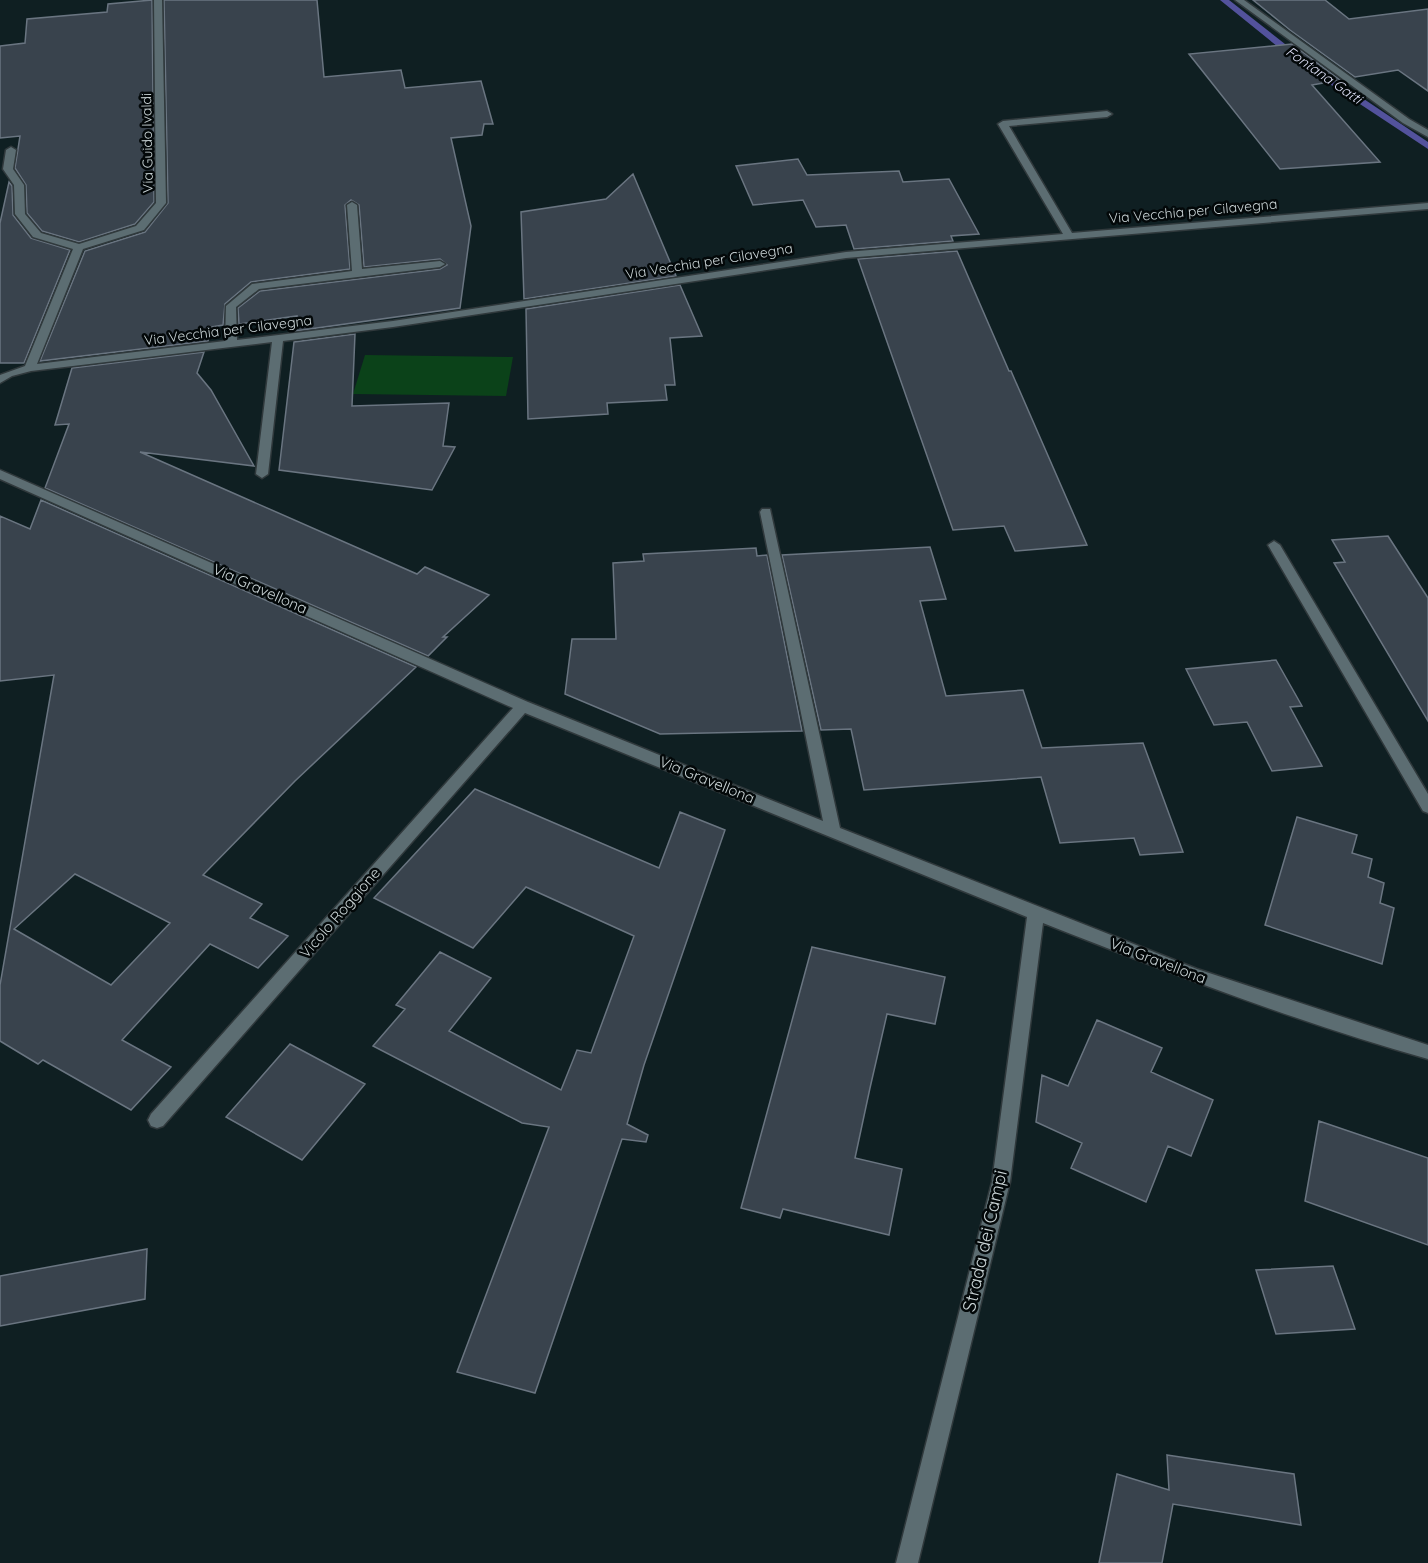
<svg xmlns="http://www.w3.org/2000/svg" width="1428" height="1563" viewBox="0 0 1428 1563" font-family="Quicksand,sans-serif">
<rect width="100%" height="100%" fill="#0f1f22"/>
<path fill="#0b4219" d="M365 355 513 357 506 396 353 394Z"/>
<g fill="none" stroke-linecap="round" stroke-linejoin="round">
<path fill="#53529c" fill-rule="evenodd" d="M1220 0H1229L1299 55V59H1293Z
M1313 69H1319L1428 142V149L1313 73Z"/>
</g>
<path fill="#39434d" stroke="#6a7581" stroke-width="1.5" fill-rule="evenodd" d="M152 0 154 202 135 224 79 242 42 231 27 213 26 185 15 168 20 136 0 138V46L25 43 27 19 107 12 108 4Z
M164 0H317L324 77 401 70 405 88 481 81 493 124H484L482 135 451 138 471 226 460 308 295 331 297 316 239 324 238 308 260 291 440 269 447 265 440 259 364 267 359 205 351 200 345 205 350 269 251 282 225 304 223 325 212 327 208 341 40 361 85 251 145 232 168 203Z
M1253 0H1325L1349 19 1428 9V91L1398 70 1355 77 1290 30Z
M1292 44 1340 80 1312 85 1380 162 1280 169 1189 54Z
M798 159 807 175 899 171 903 182 949 179 979 234 951 236 953 241 854 249 846 225 816 227 803 200 753 205 736 166Z
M633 174 676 276 524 299 521 212 606 199Z
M9 182 12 186 13 215 31 238 70 250 24 363H0V223Z
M957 251 1009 371H1011L1087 545 1015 551 1004 526 953 530 858 259Z
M680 285 702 336 670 338 675 385H665L667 400 607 403 608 414 528 419 526 309Z
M355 334 352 406 449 403 443 446 455 447 432 490 279 470 294 342Z
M204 352 197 373 211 390 254 466 140 452 417 574 425 567 489 595 443 637H447L428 656 45 488 69 424 55 425 72 368Z
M41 500 416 667 295 781 203 875 262 904 250 918 288 936 258 968 210 944 122 1040 171 1067 131 1110 43 1060 38 1064 0 1041V985L54 675 0 681V516L30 529ZM75 874 170 923 111 985 14 929Z
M1388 536 1428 598V721L1334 563 1345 562 1332 540Z
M930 547 946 599 920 601 946 696 1023 690 1042 748 1143 743 1183 852 1140 855 1134 838 1060 843 1041 777 864 790 851 729 821 730 782 555Z
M756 548 757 556 767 555 802 731 660 734 565 694 572 639H616L613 563 644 561 643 554Z
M1276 660 1302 706 1290 707 1322 766 1272 771 1247 722 1214 725 1186 669Z
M475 789 659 868 680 812 725 830 644 1065 627 1124 648 1135 646 1142 622 1139 535 1393 457 1372 549 1127 522 1123 373 1046 405 1009 396 1005 440 952 491 978 449 1031 561 1090 577 1050 591 1053 634 936 526 887 473 948 374 898Z
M1297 817 1357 835 1352 853 1372 859 1368 877 1384 883 1380 903 1394 908 1382 964 1265 925Z
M812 947 945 977 935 1024 887 1014 870 1088 855 1158 902 1169 889 1235 783 1209 780 1218 741 1208Z
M1097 1020 1162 1048 1151 1072 1213 1100 1191 1156 1168 1146 1146 1202 1071 1168 1082 1143 1036 1122 1042 1075 1068 1086Z
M290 1044 365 1084 302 1160 226 1117Z
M1319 1121 1428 1158V1245L1305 1201Z
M147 1249 145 1299 0 1326V1276Z
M1333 1266 1355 1329 1276 1334 1256 1270Z
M1167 1455 1294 1474 1301 1525 1173 1504 1162 1563H1099L1117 1474 1169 1490Z"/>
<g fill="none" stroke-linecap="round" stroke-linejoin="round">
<defs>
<path id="minor" d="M154 0H162L166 203 144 230 83 249 37 364 225 341 226 306 252 284 352 271 347 205 352 202 357 205 362 269 440 261 445 264 440 267 259 289 236 307 237 340 393 321 846 252 1063 234 998 124 1003 121 1107 111 1112 114 1107 117 1009 126 1072 233 1428 203V209L846 258 393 327 283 341 268 474 262 478 256 474 272 342 31 371 12 376 0 383V375L25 366 73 249 33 237 15 214 14 185 3 169 6 150 11 147 16 150 13 169 24 185 25 214 41 233 79 244 136 226 156 203Z
M1235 0H1244L1409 119 1428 130V137L1403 123Z
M0 470 528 702 823 821 760 512 762 509H770L840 828 1197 969 1428 1045V1059C1297 1022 1170 973 1043 923L1010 1182 918 1563H896L992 1182 1027 917 525 713 163 1126 157 1128 151 1126 148 1120 151 1114 513 708 0 479Z
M1274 541 1280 545 1428 794V813L1423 811 1268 545Z"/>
</defs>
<use href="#minor" stroke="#30393c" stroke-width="3"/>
<use href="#minor" fill="#5c6d72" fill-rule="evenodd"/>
</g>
<g text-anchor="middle" stroke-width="5" stroke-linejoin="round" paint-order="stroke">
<g font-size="14" font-style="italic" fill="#dddff5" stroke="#030809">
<text transform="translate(1324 75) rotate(35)" y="5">Fontana Gatti</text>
</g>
<g font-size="14" fill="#cad4d6" stroke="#030809">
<text transform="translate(147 143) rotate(-91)" y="5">Via Guido Ivaldi</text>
<text transform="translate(1193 211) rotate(-5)" y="5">Via Vecchia per Cilavegna</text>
<text transform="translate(709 261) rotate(-9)" y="5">Via Vecchia per Cilavegna</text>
<text transform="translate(228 330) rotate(-7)" y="5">Via Vecchia per Cilavegna</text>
</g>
<g font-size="15" fill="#cad4d6" stroke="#030809">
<text transform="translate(260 589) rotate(24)" y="5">Via Gravellona</text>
<text transform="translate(707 780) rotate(22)" y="5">Via Gravellona</text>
<text transform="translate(340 913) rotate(-49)" y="5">Vicolo Roggione</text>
<text transform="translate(1158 961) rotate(21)" y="5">Via Gravellona</text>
</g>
<g font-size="18" fill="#cad4d6" stroke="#030809">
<text transform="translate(985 1241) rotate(-77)" y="6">Strada dei Campi</text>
</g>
</g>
</svg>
